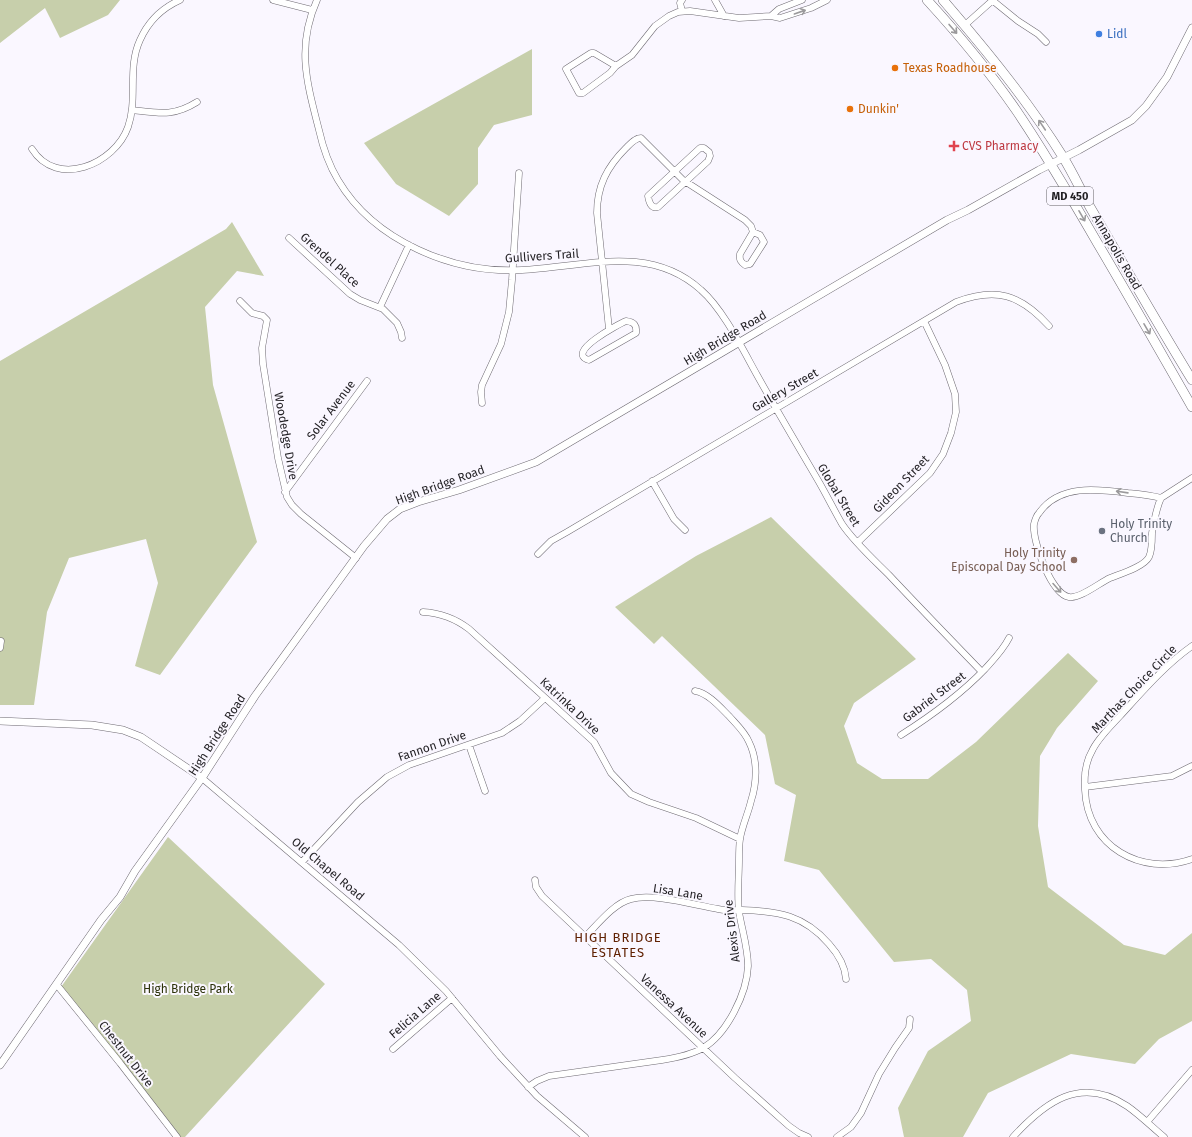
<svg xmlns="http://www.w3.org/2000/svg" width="1192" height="1137" viewBox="0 0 1192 1137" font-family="'Fira Sans',sans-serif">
<rect width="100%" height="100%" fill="#faf7ff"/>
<path fill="#c7cfab" d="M0 0H120L108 15 60 38 45 8 0 43Z
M532 49V115L494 125 478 148V184L449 216 396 184 364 143Z
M232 222 264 276 237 271 205 307 213 385 257 542 160 675 135 666 158 583 146 539 69 558 47 612 34 705H0V361L226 229Z
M771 517 916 659 854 703 844 726 857 763 882 779H928L976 742 1068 653 1098 681 1057 728 1040 756 1038 826 1048 887 1124 945 1165 955 1192 933V1021L1159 1039 1135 1064 1071 1054 988 1093 963 1137H904L898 1108 928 1051 971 1021 967 990 931 959 894 962 819 870 784 861 796 795 775 784 765 735 662 636 654 644 615 607 696 556Z
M168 837 325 984 185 1137H179L61 987Z"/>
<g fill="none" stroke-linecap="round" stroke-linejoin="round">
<defs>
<path id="minor" d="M273 0 312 10
M317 0C296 47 307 83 319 130 323 148 329 165 338 180 374 241 453 274 522 270 584 267 649 243 701 290 723 309 743 350 757 375 777 411 798 446 819 482 827 496 834 510 842 524 854 542 874 560 889 575 920 608 951 640 982 672
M715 0 724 16
M992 0 1018 21 1038 34 1046 42
M682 11 680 3 682 0
M771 16 779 9 802 0
M965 25 993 0
M591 53H594L616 66 610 73 583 93H579L566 69Z
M616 66 632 55 655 26 669 16 678 12 690 11 739 18 771 16 780 18 811 8 827 0
M132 110C159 113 173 117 197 102
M700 148H704L709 152 710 156 708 161 658 207C651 209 649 202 648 196Z
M32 149C57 189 115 164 128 127 138 99 127 68 140 40 148 22 162 8 180 0
M753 232 760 235 764 242 750 264 745 265C741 262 739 260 740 254Z
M289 238 350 294 360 300 383 309 397 323 401 332 402 338
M240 301 252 313 263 316 267 320 262 348 263 364 278 458 287 497 292 505 301 514 356 558
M380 307 409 245
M626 321C634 322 637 325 636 333L589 360C564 353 619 324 626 321Z
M609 329 597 213C597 186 607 167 626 148 630 144 635 138 641 138L683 180 745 220 751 226 753 232
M482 403 481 392 482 385 501 344 509 312 512 280 519 173
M652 481 674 519 685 530
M285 492 367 381
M1161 498C1150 495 1139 494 1128 493 1097 489 1059 484 1039 513 1036 516 1035 520 1034 524 1032 541 1051 594 1069 597 1080 599 1099 583 1110 578 1120 574 1144 567 1149 557 1152 551 1152 540 1152 533 1154 521 1156 509 1161 498L1192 478
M858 542 930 473 943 454 951 433 956 412 955 394 945 365 924 321
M538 554 551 541 567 532 956 302C996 287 1020 294 1049 326
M423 612C440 613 456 619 469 629L594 742 611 773 631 794 649 802 696 818 740 839
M1192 646C1165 665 1142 692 1120 716 1110 727 1098 738 1092 751 1085 763 1084 777 1085 790 1087 846 1141 877 1192 859
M0 648 1 641
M901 735C931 716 960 695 985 669 994 659 1003 650 1009 638
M469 745 485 791
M202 778 399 945 446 991 500 1056 537 1096 585 1137
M1085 787 1172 776 1192 766
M302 862 358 802 387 777 409 765 502 733 520 721 545 698
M535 880 536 887 542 896 735 1078 789 1126 799 1133 808 1137
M585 937C597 925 614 903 631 899 654 893 694 905 718 909 726 911 734 910 742 910 778 911 804 915 829 944 838 954 845 965 846 979
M57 985 120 1063 177 1137
M393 1049 452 998
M528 1087 537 1081 549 1076 662 1060C675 1058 691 1055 703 1048 727 1034 747 993 748 966 748 948 742 930 739 912 737 895 739 877 739 860 739 854 739 846 740 839 742 826 748 814 751 801 757 783 758 760 749 742 745 732 736 724 729 716 720 707 708 693 695 691
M1147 1122 1192 1070
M837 1137 851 1127 861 1113 879 1074 895 1048 909 1028 910 1019
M1013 1137C1045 1102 1081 1075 1127 1106 1140 1115 1152 1127 1164 1137"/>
<path id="tertiary" d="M0 721 92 725 123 730 141 737 202 778
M0 1065 101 920 120 897 135 871 202 778 255 696 364 546 387 519 400 509 418 502 459 490 536 462 947 220 968 210 1039 170 1079 150 1132 120 1146 106 1167 77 1192 28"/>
<path id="primary" d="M927 0C959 35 989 71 1016 110 1046 154 1072 199 1098 244 1130 298 1161 353 1192 407
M943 0C986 50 1028 101 1063 157 1073 173 1081 191 1090 207 1124 265 1157 323 1192 380"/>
</defs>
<use href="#minor" stroke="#6e6a72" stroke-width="7"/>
<use href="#tertiary" stroke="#6e6a72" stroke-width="8"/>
<use href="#primary" stroke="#6e6a72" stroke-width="10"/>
<use href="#minor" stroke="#fff" stroke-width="6"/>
<use href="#tertiary" stroke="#fff" stroke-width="7"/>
<use href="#primary" stroke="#fff" stroke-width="9"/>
</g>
<defs><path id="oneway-shaft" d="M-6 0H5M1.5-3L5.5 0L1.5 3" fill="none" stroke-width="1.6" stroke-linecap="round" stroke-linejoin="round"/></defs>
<g stroke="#9b9a9c">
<use href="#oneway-shaft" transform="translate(800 12) rotate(-19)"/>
<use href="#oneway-shaft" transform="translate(953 29) rotate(49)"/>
<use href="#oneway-shaft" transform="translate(1042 125) rotate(-124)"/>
<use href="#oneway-shaft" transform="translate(1082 216) rotate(60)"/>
<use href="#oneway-shaft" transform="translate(1147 329) rotate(60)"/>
<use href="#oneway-shaft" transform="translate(1122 492) rotate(-172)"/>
<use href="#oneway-shaft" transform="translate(1057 588) rotate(48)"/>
</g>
<circle fill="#3f7fe0" stroke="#faf7ff" stroke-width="1.5" cx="1099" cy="34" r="4"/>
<g fill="#e8710a" stroke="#faf7ff" stroke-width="1.5">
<circle cx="895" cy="68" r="4"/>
<circle cx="850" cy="109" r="4"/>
</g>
<path fill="#e0444e" stroke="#faf7ff" stroke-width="1.5" d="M952 140h4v4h4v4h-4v4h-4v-4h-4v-4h4z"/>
<circle fill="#6b7280" stroke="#faf7ff" stroke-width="1.5" cx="1102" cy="531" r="4"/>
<circle fill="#8d6e63" stroke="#faf7ff" stroke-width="1.5" cx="1074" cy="560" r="4"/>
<g text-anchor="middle" stroke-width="4" stroke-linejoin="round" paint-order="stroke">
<rect fill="#faf7ff" stroke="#626065" stroke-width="1" x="1047" y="187" width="46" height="18" rx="3"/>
<g font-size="11" font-weight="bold" fill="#211f23">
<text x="1070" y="200">MD 450</text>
</g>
<g font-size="12" fill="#366cbe" stroke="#faf7ff" text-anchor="start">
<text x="1107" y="38">Lidl</text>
</g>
<g font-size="12" fill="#c56008" stroke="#faf7ff" text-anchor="start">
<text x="903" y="72">Texas Roadhouse</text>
<text x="858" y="113">Dunkin'</text>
</g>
<g font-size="12" fill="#be3a42" stroke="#faf7ff" text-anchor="start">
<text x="962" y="150">CVS Pharmacy</text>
</g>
<g font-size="12" fill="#211f23" stroke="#faf7ff">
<text transform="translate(1117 252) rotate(60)" y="4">Annapolis Road</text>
<text transform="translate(542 256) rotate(-4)" y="4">Gullivers Trail</text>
<text transform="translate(330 260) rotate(42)" y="4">Grendel Place</text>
<text transform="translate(725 338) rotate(-31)" y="4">High Bridge Road</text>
<text transform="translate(785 390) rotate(-30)" y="4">Gallery Street</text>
<text transform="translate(331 410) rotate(-53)" y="4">Solar Avenue</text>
<text transform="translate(286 436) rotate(80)" y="4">Woodedge Drive</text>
<text transform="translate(901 484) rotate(-46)" y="4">Gideon Street</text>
<text transform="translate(440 485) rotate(-20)" y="4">High Bridge Road</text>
<text transform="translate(839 495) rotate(59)" y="4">Global Street</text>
<text transform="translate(1134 689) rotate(-46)" y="4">Marthas Choice Circle</text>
<text transform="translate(934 697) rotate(-37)" y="4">Gabriel Street</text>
<text transform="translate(570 706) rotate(43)" y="4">Katrinka Drive</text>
<text transform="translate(217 735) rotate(-57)" y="4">High Bridge Road</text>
<text transform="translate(432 746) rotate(-19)" y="4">Fannon Drive</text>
<text transform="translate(328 869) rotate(40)" y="4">Old Chapel Road</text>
<text transform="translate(678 892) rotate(9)" y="4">Lisa Lane</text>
<text transform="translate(732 931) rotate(-97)" y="4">Alexis Drive</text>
<text transform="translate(674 1006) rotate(43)" y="4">Vanessa Avenue</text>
<text transform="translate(415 1015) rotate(-41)" y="4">Felicia Lane</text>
<text transform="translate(126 1054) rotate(52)" y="4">Chestnut Drive</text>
</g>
<g font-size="12" fill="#5b616d" stroke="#faf7ff" text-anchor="start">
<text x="1110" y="528">Holy Trinity<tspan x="1110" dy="14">Church</tspan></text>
</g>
<g font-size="12" fill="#785e54" stroke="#faf7ff" text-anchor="end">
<text x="1066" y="557">Holy Trinity<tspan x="1066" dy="14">Episcopal Day School</tspan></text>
</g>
<g font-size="12" fill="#2c3209" stroke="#faf7ff">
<text x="188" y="993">High Bridge Park</text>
</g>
<g font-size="13" letter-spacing="1" fill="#602102" stroke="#faf7ff">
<text x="618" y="942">HIGH BRIDGE<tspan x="618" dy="15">ESTATES</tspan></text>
</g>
</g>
</svg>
